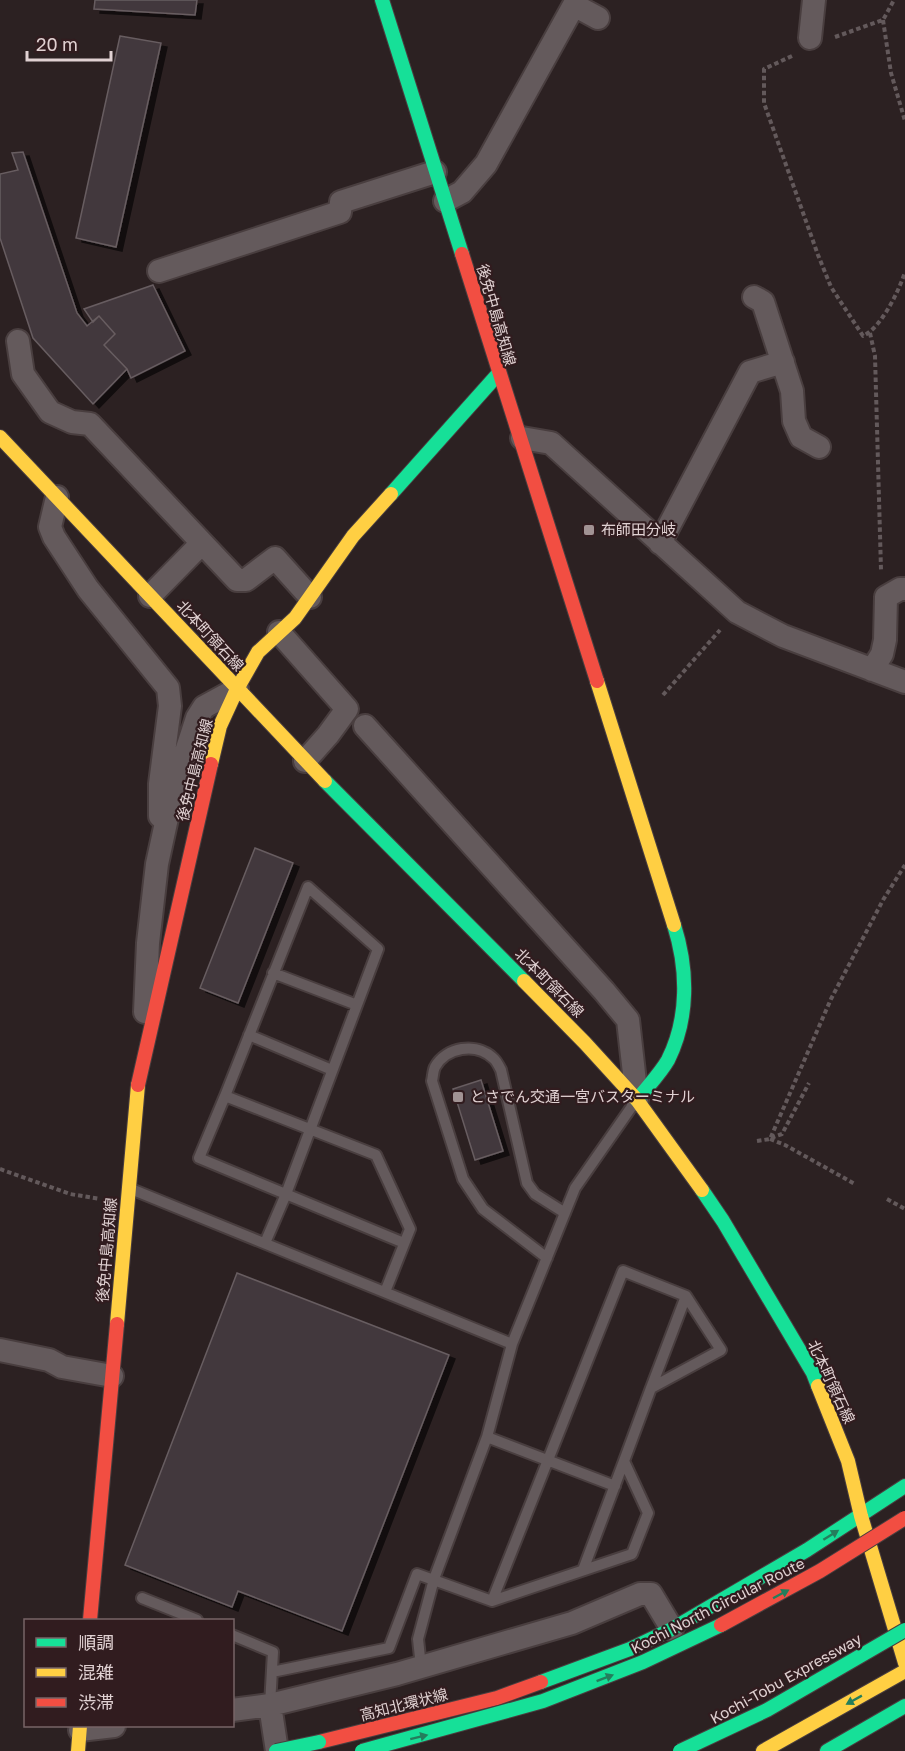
<svg xmlns="http://www.w3.org/2000/svg" width="905" height="1751" viewBox="0 0 905 1751" font-family="'Golos Text','Noto Sans JP',sans-serif">
<defs>
<filter id="shadow"><feDropShadow dx="6" dy="4" stdDeviation="0" flood-color="#0009"/></filter>
</defs>
<rect width="100%" height="100%" fill="#2c2122"/>
<path fill="#43383c" stroke="#675d61" stroke-width="1.5" filter="url(#shadow)" d="M95 0H197L195 15 94 9Z
M120 36 161 43 116 247 76 238Z
M23 152 77 313 87 326 99 316 115 334 104 345 127 369 93 404 33 338 0 238V174L18 170 12 153Z
M153 285 185 351 131 378 127 369 104 345 115 334 99 316 93 322 84 309Z
M255 848 293 863 238 1003 200 988Z
M481 1080 503 1151 475 1160 453 1089Z
M237 1273 449 1355 342 1631 238 1591 232 1607 125 1565Z"/>
<g fill="none" stroke-linecap="round" stroke-linejoin="round">
<defs>
<path id="lane" d="M273 973 357 1005
M249 1035 332 1070
M225 1096 308 887 378 949 286 1194 265 1243
M131 1189 512 1344
M547 1258 483 1209 463 1179 432 1081C433 1077 433 1071 435 1067 446 1047 476 1042 493 1058 496 1060 499 1066 501 1070L527 1183 535 1194 565 1213
M385 1292 410 1229 376 1155 225 1096 199 1158 404 1243
M651 1388 686 1296
M487 1437 615 1486
M583 1570 624 1461
M142 1598 197 1620
M232 1635 273 1652 270 1705
M421 1667 418 1639 434 1579 487 1437 512 1344 575 1188 635 1102
M272 1672 389 1648 417 1574 492 1601 623 1271 686 1296 721 1350 651 1388 624 1461 648 1513 632 1554 492 1601"/>
<path id="street" d="M810 38 814 0
M445 201 462 192 486 164 574 5 598 18
M159 271 340 212 341 202 435 172
M754 297 763 302 792 391 794 421 801 437 819 447
M18 341 23 374 50 412 72 422 90 424 237 580H246L275 558 310 597
M522 438 551 443 737 612 783 636 905 682
M57 497 50 527 54 537 88 589 168 688 170 706 160 784V816
M660 543 750 372 783 362
M150 596 202 543
M279 632 347 709 328 735 305 761
M872 670 882 654 885 640 886 597 900 589H905
M365 726 604 991 628 1020 637 1100
M145 1012 148 943 157 864 167 818 181 767 197 718 204 707 237 689
M0 1350 49 1360 62 1367 112 1376
M270 1705 277 1751
M232 1710 270 1705 397 1674 572 1623 640 1594H651L672 1629
M80 1730 114 1726"/>
<path id="fast" d="M382 0 462 254
M391 494 499 373
M325 781 524 981
M637 1100C647 1087 660 1074 668 1060 689 1018 688 969 674 925
M702 1190 723 1221 813 1373 818 1386
M541 1682 630 1649 672 1629 807 1550 905 1486
M827 1751 905 1706"/>
<path id="slow" d="M0 437 325 781
M597 681 674 925
M211 764 220 726 237 689 258 652 295 618 353 536 391 494
M524 981 585 1043 637 1100 702 1190
M117 1324 138 1085
M818 1386 848 1461 861 1516 905 1663
M78 1751 80 1726
M763 1751 905 1671"/>
<path id="jam" d="M462 254 597 681
M138 1085 211 764
M90 1620 117 1324
M319 1742 497 1698 541 1682"/>
</defs>
<use href="#lane" stroke="#493e3f" stroke-width="14"/>
<use href="#street" stroke="#493e3f" stroke-width="26"/>
<use href="#fast" stroke="#493e3f" stroke-width="16"/>
<use href="#slow" stroke="#493e3f" stroke-width="16"/>
<use href="#jam" stroke="#493e3f" stroke-width="16"/>
<path stroke="#63595b" stroke-width="4" stroke-dasharray="4.5 3" stroke-linecap="butt" d="M883 20 891 73 905 121
M835 37 883 20 894 0
M792 56 764 69V103L818 255 831 287 863 336C881 328 899 291 905 272
M870 333 875 356 881 570
M663 695 720 630
M771 1138 782 1134 809 1083
M770 1139 785 1145 855 1184
M757 1141 770 1139 831 999 883 900 905 865
M0 1169 70 1194 100 1199
M887 1199 905 1209"/>
<use href="#lane" stroke="#645a5c" stroke-width="10"/>
<use href="#street" stroke="#645a5c" stroke-width="22"/>
<use href="#fast" stroke="#16e098" stroke-width="14"/>
<use href="#slow" stroke="#ffcf43" stroke-width="14"/>
<use href="#jam" stroke="#f24e42" stroke-width="14"/>
<defs>
<path id="fast-bridge" d="M276 1751 319 1742
M362 1751 543 1701 643 1662 721 1625
M680 1751 767 1710 905 1630"/>
<path id="jam-bridge" d="M721 1625 820 1571 905 1518"/>
</defs>
<use href="#fast-bridge" stroke="#493e3f" stroke-width="16" stroke-linecap="butt"/>
<use href="#jam-bridge" stroke="#493e3f" stroke-width="16" stroke-linecap="butt"/>
<use href="#fast-bridge" stroke="#16e098" stroke-width="14"/>
<use href="#jam-bridge" stroke="#f24e42" stroke-width="14"/>
</g>
<defs><path id="oneway-solid" d="M-6-.8H1V-3.2L6.5 0L1 3.2V.8H-6Z" transform="scale(1.5)"/></defs>
<g fill="#247e5c">
<use href="#oneway-solid" transform="translate(831 1535) rotate(-32)"/>
<use href="#oneway-solid" transform="translate(781 1594) rotate(-28)"/>
<use href="#oneway-solid" transform="translate(605 1678) rotate(-21)"/>
<use href="#oneway-solid" transform="translate(854 1700) rotate(151)"/>
<use href="#oneway-solid" transform="translate(419 1737) rotate(-14)"/>
</g>
<g fill="#a19394" stroke="#311c1f" stroke-width="2">
<rect x="583" y="524" width="12" height="12" rx="3"/>
<rect x="452" y="1091" width="12" height="12" rx="3"/>
</g>
<g text-anchor="middle" stroke-width="4.5" stroke-linejoin="round" paint-order="stroke">
<g font-size="15" fill="#e0d1d2" stroke="#311c1f">
<text transform="translate(496 315) rotate(74)" y="5">後免中島高知線</text>
<text transform="translate(210 636) rotate(47)" y="5">北本町領石線</text>
<text transform="translate(195 770) rotate(-76)" y="5">後免中島高知線</text>
<text transform="translate(549 983) rotate(45)" y="5">北本町領石線</text>
<text transform="translate(107 1250) rotate(-85)" y="5">後免中島高知線</text>
<text transform="translate(831 1382) rotate(65)" y="5">北本町領石線</text>
<text transform="translate(718 1606) rotate(-27)" y="5">Kochi North Circular Route</text>
<text transform="translate(786 1679) rotate(-29)" y="5">Kochi-Tobu Expressway</text>
<text transform="translate(404 1705) rotate(-14)" y="5">高知北環状線</text>
</g>
<g font-size="15" fill="#e0d1d2" stroke="#311c1f" text-anchor="start">
<text x="601" y="535">布師田分岐</text>
<text x="470" y="1102">とさでん交通一宮バスターミナル</text>
</g>
</g>
<rect x="24" y="1619" width="210" height="108" fill="#311c1f" stroke="#776467" stroke-width="1.5"/>
<rect x="36" y="1638" width="30" height="9" fill="#16e098" stroke="#776467" stroke-width="1.5"/>
<text x="78" y="1649" font-size="18" fill="#e0d1d2">順調</text>
<rect x="36" y="1668" width="30" height="9" fill="#ffcf43" stroke="#776467" stroke-width="1.5"/>
<text x="78" y="1679" font-size="18" fill="#e0d1d2">混雑</text>
<rect x="36" y="1698" width="30" height="9" fill="#f24e42" stroke="#776467" stroke-width="1.5"/>
<text x="78" y="1709" font-size="18" fill="#e0d1d2">渋滞</text>
<path d="M27 51v9h84v-9" fill="none" stroke="#e0d1d2" stroke-width="3"/>
<text x="36" y="51" font-size="18" fill="#e0d1d2" stroke="#311c1f" stroke-width="4.5" paint-order="stroke">20 m</text>
</svg>
